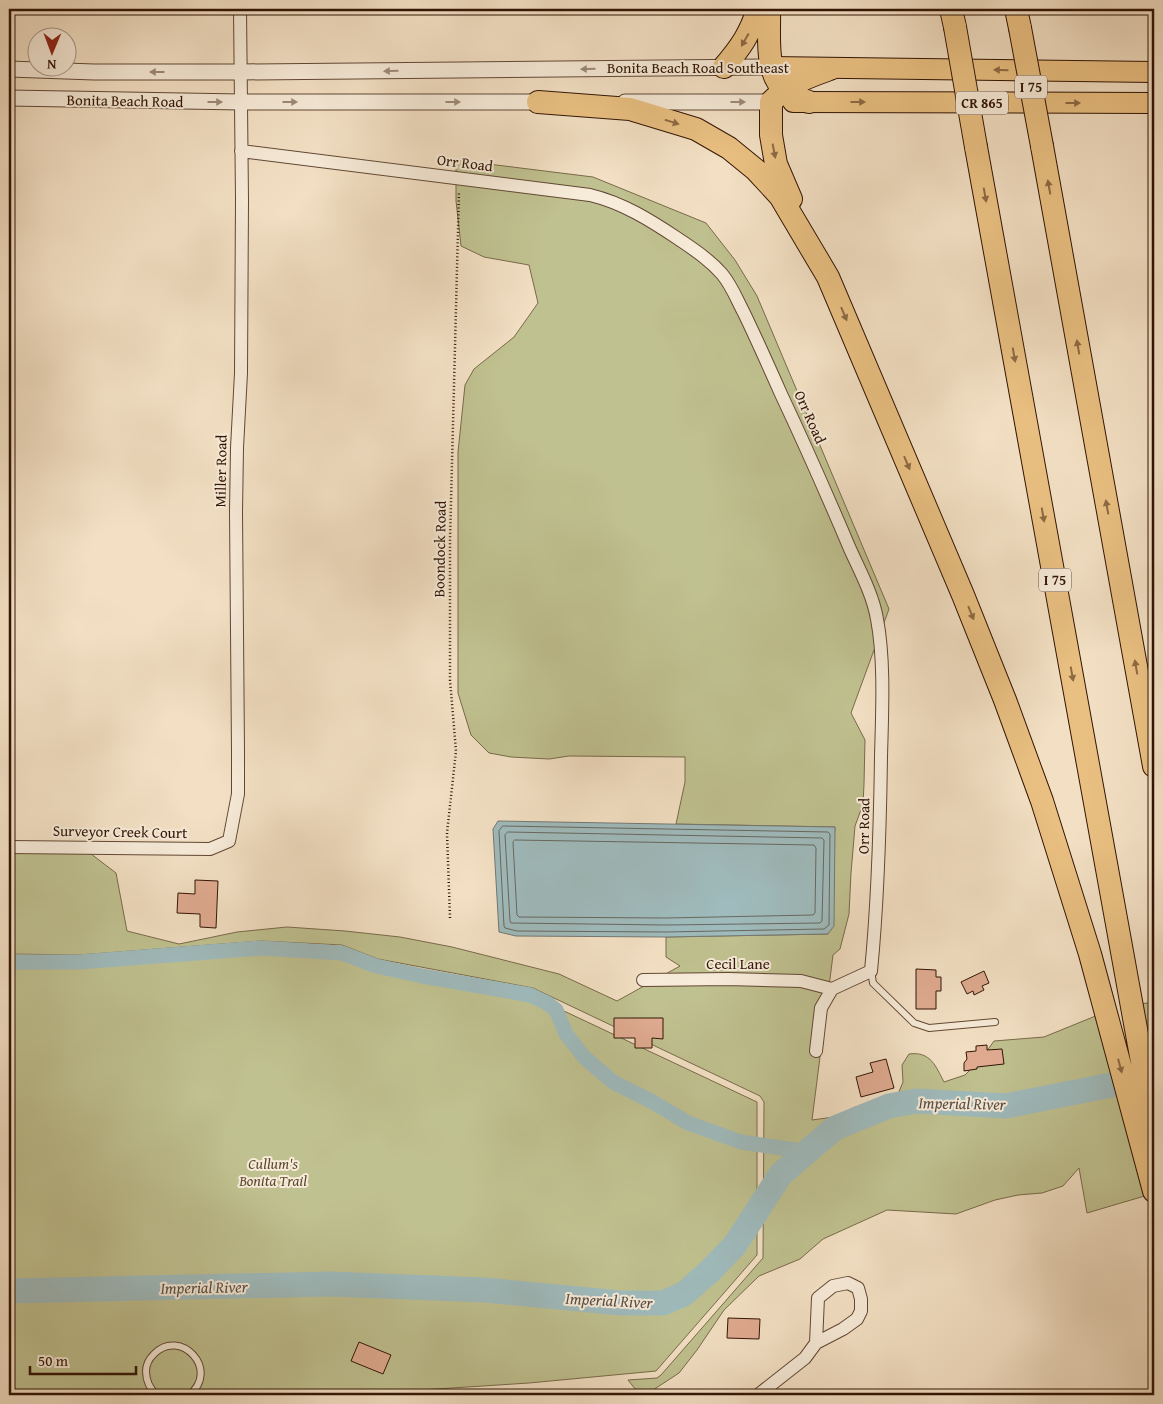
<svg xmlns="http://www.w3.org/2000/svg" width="1163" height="1404" viewBox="0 0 1163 1404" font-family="'Gentium Book Plus',serif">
<rect width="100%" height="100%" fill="#f3e0c4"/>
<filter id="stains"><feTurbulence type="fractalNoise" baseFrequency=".004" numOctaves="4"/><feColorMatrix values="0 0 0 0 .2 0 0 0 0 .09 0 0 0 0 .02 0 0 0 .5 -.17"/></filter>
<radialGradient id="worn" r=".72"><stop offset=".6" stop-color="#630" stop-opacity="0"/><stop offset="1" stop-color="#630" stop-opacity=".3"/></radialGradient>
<path fill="#c0c190" stroke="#786a4a" d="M456 160 593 177 706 223 735 260 757 296 889 609 851 713 865 740 864 784 863 804 855 826 851 873 849 914 840 949 833 955 812 1120 834 1117 855 1107 885 1102 898 1094 903 1082 902 1065 909 1054C931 1051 936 1067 944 1082L965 1075 981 1059 994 1041 1044 1037 1098 1015 1148 1195 1087 1213 1079 1168 1063 1186 1042 1193 1018 1195 995 1200 956 1214 887 1210 823 1239 800 1259 759 1276 724 1310 697 1350 679 1373 653 1390H636L628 1380 657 1378 661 1375 763 1258 764 1102 760 1096 533 988 378 959 342 945 261 941 79 955 9 954V845L78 844 116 873 127 931 179 944 237 932 287 927 345 931 400 937 452 947 559 974 617 1001 680 966 666 957V937L828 934 835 827 676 824 685 782V757L569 756 549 759 511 757 489 753 471 735 458 693V452L465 385 474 369 514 337 538 303 529 265 484 257 461 246 456 201Z
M261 948 342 953 376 966 530 995 757 1102V1255L656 1371 529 1383 344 1395H9V962H79Z
M1154 1002V1085L1140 1004Z"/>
<path fill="#9fbbbd" stroke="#737873" d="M498 821 835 827 834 926 828 934 666 937 516 936 499 932 493 829Z"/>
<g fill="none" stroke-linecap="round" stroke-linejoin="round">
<path stroke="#686860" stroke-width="1" d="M503 826 828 832 830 834 829 925 824 929 666 932 517 931 505 928 504 926 499 831Z
M508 832 822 838 824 840 822 921 820 923 666 925 511 923 510 921 505 835Z
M515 840 814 845 816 848 815 913 813 915 666 918 519 917 517 915 513 842Z"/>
<path stroke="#9fbbbd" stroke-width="15" d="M9 962H79L261 948 342 953 376 966 422 976 530 995 547 1003 556 1010 566 1034 584 1057 613 1082 651 1101 688 1123 741 1142 808 1152"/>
<path stroke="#9fbbbd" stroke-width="25" d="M9 1291 330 1284 485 1290 620 1303H663L684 1294 710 1271 735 1245 781 1174 835 1128 889 1106 916 1101 1006 1106 1146 1078"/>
</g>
<path fill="#e0ab91" stroke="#311404" d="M195 880 218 881 216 928 200 927V914L177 913 178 893 195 894Z
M916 969 936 970V977H941V991H936V1009H916Z
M984 971 989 983 982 986 984 990 974 995 973 991 967 994 961 982Z
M614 1018H663V1039L652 1038V1048H635V1038H614Z
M987 1045V1050L1002 1049 1004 1064 977 1067V1069L964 1071V1063L967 1059 966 1052 976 1051V1046Z
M886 1059 894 1088 861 1097 856 1077 873 1072 870 1063Z
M728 1318 760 1319 759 1339 727 1338Z
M359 1342 391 1355 383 1374 351 1361Z"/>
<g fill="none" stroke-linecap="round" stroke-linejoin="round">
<defs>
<path id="service" d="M871 971 873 983 914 1023 929 1028 995 1022
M157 1395C150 1389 146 1381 146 1371 146 1365 149 1359 154 1354 180 1327 221 1370 189 1395"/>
<path id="minor" d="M241 151 590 195C623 203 650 220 677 238 693 249 709 259 722 274 732 286 737 300 744 313 757 340 769 367 781 394 805 445 828 497 850 549 860 571 873 595 877 619 885 661 882 715 881 757 880 829 878 900 871 971L832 989 821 1008 816 1051
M9 847 210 849 229 841 238 794V751L236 512 237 448 241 373 242 200 240 9
M643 980 728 979 801 981 832 989
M758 1395 805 1358 816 1343 843 1329 857 1319 861 1311V1299L858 1288 848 1283 833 1286 818 1298 816 1343"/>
<path id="tertiary" d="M9 69 94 72H241L771 67
M9 98 241 102H547
M625 102H771"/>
<path id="primary" d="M771 67 1154 72
M793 102 1154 103"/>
<path id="motorway" d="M769 9C770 33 764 73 785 90 792 96 801 99 809 102
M951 9 955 27
M1016 9 1020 28
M724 67C741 47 750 34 758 9
M538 102 630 109 696 129 729 148 756 170 780 196 828 277 963 595 1005 700 1042 801 1090 954 1154 1191
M1042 146 1154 766
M976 147 1154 1128
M791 199 776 164 771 135V102C790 83 805 78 830 69"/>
</defs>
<use href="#service" stroke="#624734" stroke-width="8"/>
<use href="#minor" stroke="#624734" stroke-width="14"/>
<use href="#tertiary" stroke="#624734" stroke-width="17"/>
<use href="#primary" stroke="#311404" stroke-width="22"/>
<use href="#motorway" stroke="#311404" stroke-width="24"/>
<path stroke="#311404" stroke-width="2.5" stroke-dasharray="1 2.5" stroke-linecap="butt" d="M450 918 447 833 456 751 450 680V541L459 191"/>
<use href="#service" stroke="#f7ebd9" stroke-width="6"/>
<use href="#minor" stroke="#f7ebd9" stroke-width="12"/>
<use href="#tertiary" stroke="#f7ebd9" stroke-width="15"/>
<use href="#primary" stroke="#eac082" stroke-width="20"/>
<use href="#motorway" stroke="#eac082" stroke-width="22"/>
<defs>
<path id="motorway-bridge" d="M955 27 976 147
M1020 28 1042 146"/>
</defs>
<use href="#motorway-bridge" stroke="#311404" stroke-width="24" stroke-linecap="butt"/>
<use href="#motorway-bridge" stroke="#eac082" stroke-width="22"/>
</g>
<defs><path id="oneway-solid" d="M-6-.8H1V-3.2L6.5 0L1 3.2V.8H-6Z" transform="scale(1.25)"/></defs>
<g fill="#8e6a43">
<use href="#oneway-solid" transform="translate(745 40) rotate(120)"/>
<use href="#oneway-solid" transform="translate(1001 70) rotate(-179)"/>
<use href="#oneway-solid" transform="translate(858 102)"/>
<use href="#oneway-solid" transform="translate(1073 103)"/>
<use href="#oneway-solid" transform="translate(672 122) rotate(17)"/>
<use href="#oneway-solid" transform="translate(774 151) rotate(79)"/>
<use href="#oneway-solid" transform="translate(1049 187) rotate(-100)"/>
<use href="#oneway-solid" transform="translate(985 195) rotate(80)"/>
<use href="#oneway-solid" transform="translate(844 314) rotate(67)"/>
<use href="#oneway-solid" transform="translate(1078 347) rotate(-100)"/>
<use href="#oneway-solid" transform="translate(1014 355) rotate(80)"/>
<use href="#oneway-solid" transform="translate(907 463) rotate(67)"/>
<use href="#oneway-solid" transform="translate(1107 507) rotate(-100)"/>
<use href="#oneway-solid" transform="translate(1043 515) rotate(80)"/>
<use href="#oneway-solid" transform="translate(971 613) rotate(68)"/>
<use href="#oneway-solid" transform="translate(1136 667) rotate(-100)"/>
<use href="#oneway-solid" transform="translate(1072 674) rotate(80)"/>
<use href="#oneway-solid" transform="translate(1120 1066) rotate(75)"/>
</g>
<g fill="#9e8a79">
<use href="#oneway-solid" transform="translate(588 69) rotate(179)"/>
<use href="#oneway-solid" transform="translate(391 71) rotate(179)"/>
<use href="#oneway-solid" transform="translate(157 72) rotate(-180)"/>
<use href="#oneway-solid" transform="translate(215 102)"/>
<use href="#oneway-solid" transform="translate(290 102)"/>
<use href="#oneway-solid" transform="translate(453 102)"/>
<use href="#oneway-solid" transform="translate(738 102)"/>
</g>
<g text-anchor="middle" stroke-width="4" stroke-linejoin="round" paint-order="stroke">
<g fill="#f7ebd9" stroke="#6c5444" stroke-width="1">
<rect x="1015" y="75.5" width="32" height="23" rx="4"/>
<rect x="956" y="91.5" width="52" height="23" rx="4"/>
<rect x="1039" y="568.5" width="32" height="23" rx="4"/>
</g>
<g font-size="14" font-weight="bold" fill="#311404">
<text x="1031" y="92">I 75</text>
<text x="982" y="108">CR 865</text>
<text x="1055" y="585">I 75</text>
</g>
<g font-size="15" fill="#311404" stroke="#f7ebd9">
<text x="698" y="73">Bonita Beach Road Southeast</text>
<text transform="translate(125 101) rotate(1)" y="5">Bonita Beach Road</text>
<text transform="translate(465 163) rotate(7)" y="5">Orr Road</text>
<text transform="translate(810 417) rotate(66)" y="5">Orr Road</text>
<text transform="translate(221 471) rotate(-89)" y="5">Miller Road</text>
<text transform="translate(440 549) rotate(-89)" y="5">Boondock Road</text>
<text transform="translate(864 826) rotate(-89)" y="5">Orr Road</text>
<text transform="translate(120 832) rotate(1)" y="5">Surveyor Creek Court</text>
<text x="738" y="969">Cecil Lane</text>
</g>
<g font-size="15" font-style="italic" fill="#5c482e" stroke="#f7ebd9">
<text x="273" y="1169">Cullum's<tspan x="273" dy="17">Bonita Trail</tspan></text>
</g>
<g font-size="16" font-style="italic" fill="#584e45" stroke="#f7ebd9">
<text transform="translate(962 1103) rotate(1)" y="6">Imperial River</text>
<text transform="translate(204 1287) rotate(-1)" y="6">Imperial River</text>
<text transform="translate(609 1300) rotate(3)" y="6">Imperial River</text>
</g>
</g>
<rect width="1163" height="1404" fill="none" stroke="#f3e0c4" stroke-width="30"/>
<rect x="10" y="10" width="1143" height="1384" fill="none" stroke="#311404" stroke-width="2.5"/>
<rect x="15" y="15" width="1133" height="1374" fill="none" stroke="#311404"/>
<g transform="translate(52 52) rotate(181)"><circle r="24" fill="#f7ebd9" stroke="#a89584"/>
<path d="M0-4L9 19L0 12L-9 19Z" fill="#8f2418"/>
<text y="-8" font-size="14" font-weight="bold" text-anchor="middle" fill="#311404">N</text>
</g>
<path d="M30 1366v8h106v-8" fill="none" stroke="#311404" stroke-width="2.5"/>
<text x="38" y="1366" font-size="15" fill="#311404" stroke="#f7ebd9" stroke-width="4" paint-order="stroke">50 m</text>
<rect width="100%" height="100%" filter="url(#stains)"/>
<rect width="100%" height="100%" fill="url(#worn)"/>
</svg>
